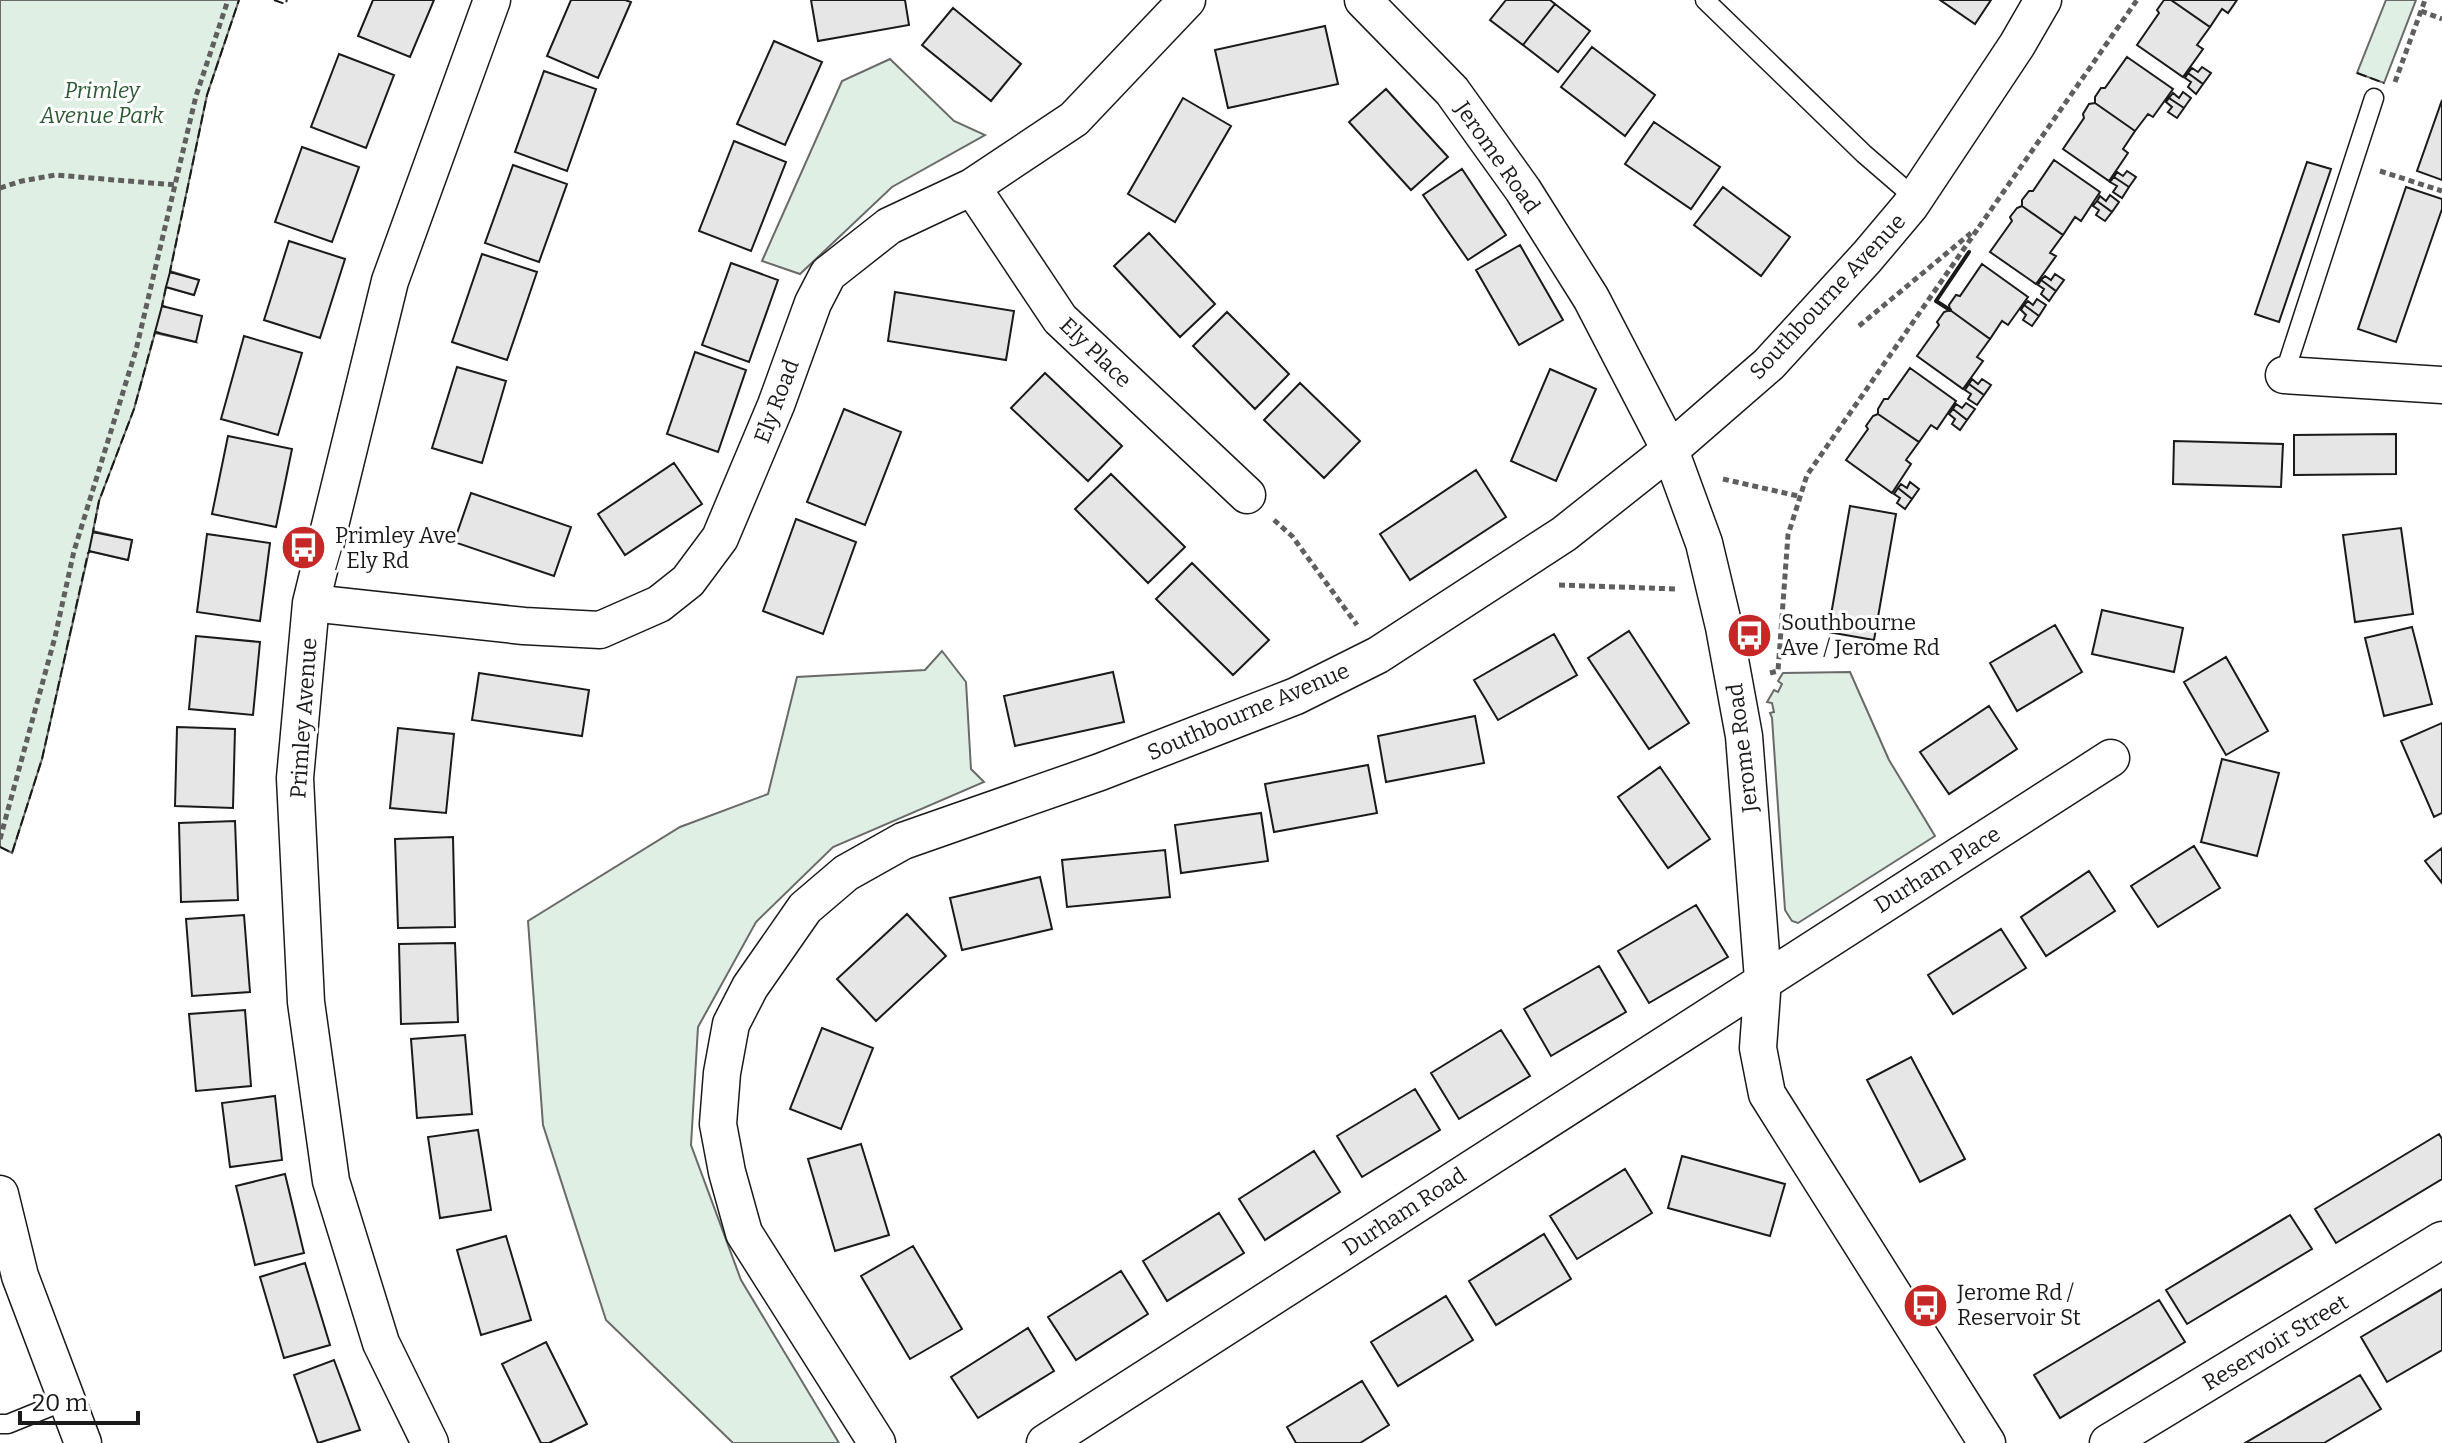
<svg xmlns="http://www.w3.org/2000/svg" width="2442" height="1443" viewBox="0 0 2442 1443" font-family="Bitter,serif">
<rect width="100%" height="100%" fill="#fff"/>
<path fill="#e0efe3" stroke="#6a6a6a" stroke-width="2" d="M0 0H239L207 95 170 271 199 280 194 295 166 287 162 306 196 342 155 333 134 409 99 501 93 531 132 540 128 560 89 551 42 759 12 853 0 847Z
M2386 0H2416L2384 83 2357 73Z
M890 59 954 121 985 135 892 187 800 274 762 261 842 81Z
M942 651 966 682 971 769 984 782 833 847 756 922 698 1027 691 1145 741 1280 839 1443H733L606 1320 543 1125 528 921 680 827 768 794 797 677 925 670Z
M1850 672 1889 760 1935 836 1798 923 1792 921 1785 910 1772 718 1770 713 1774 712 1772 703 1767 702 1774 690 1778 692 1782 684 1778 681 1783 673Z"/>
<path fill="#e6e6e6" stroke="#1a1a1a" stroke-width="2" d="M373 0H434L410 57 358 36Z
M571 0H625L631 2 598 78 547 56Z
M811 0H905L909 25 818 41Z
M1506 0H1550L1555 4 1523 45 1490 20Z
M1940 0H1991L1975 24Z
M2164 0H2171L2210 27 2197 45 2203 49 2183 77 2137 45 2159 13 2157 10Z
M2171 0H2237L2228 13 2222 9 2210 27Z
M1555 4 1590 31 1558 72 1523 45Z
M953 8 1021 64 991 101 922 45Z
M1325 26 1338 84 1228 108 1215 50Z
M774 41 822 62 785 145 737 124Z
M1592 47 1655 95 1625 136 1561 87Z
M339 54 394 75 366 148 311 127Z
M2127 57 2173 89 2153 117 2148 114 2135 131 2095 103V97L2101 88H2105Z
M2202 67 2211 73 2203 84 2188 73 2192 68 2198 72Z
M544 71 596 89 567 171 515 152Z
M2188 73 2203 84 2196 94 2188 87 2191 82 2185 78Z
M1386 89 1448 157 1411 190 1349 122Z
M2183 92 2191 98 2184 108 2169 98 2173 93 2179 98Z
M1183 98 1231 126 1175 222 1128 194Z
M2169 98 2184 108 2177 118 2168 112 2172 107 2166 102Z
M2442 100V180L2417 171Z
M2095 103 2135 131 2123 149 2128 153 2109 181 2063 149 2084 118 2083 114 2089 104Z
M1654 122 1720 167 1691 209 1625 164Z
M734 141 786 162 751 251 699 231Z
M302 147 359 167 332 242 275 222Z
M2054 160 2100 192 2081 221 2075 217 2063 235 2022 206V200L2029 191H2033Z
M2307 162 2331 169 2279 322 2255 314Z
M513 165 567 184 539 262 485 243Z
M1462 169 1506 235 1468 260 1423 195Z
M2127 171 2136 177 2129 187 2114 177 2117 172 2123 176Z
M2114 177 2129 187 2122 198 2113 192 2117 186 2110 182Z
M1723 187 1790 237 1761 276 1694 225Z
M2406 187 2442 199V209L2396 342 2358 329Z
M2110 195 2119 202 2112 212 2097 201 2100 196 2106 201Z
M2097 201 2112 212 2105 221 2096 215 2099 210 2093 206Z
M2022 206 2063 235 2050 253 2056 256 2036 284 1990 252 2012 221 2010 217 2017 208Z
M1149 233 1215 304 1180 337 1114 266Z
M289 241 345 259 320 338 264 320Z
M1520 245 1563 320 1519 345 1476 270Z
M482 254 537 272 507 360 452 342Z
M731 263 778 280 749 362 702 345Z
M1982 264 2028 297 2008 325 2002 321 1990 339 1950 310 1949 305 1956 295 1960 296Z
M170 272 199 280 194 295 166 287Z
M2055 274 2064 280 2056 291 2041 280 2045 276 2051 280Z
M2041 280 2056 291 2049 301 2041 294 2044 289 2038 285Z
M895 292 1014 311 1006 360 888 341Z
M2037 299 2046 305 2039 316 2024 305 2028 301 2033 305Z
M2024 305 2039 316 2032 326 2023 320 2026 315 2021 310Z
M162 306 202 316 196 342 155 332Z
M1950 310 1990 339 1977 357 1983 361 1963 389 1917 356 1939 325 1937 322 1944 312Z
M1227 312 1289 374 1255 409 1193 346Z
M244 336 302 353 278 435 221 419Z
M695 352 746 370 718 452 667 434Z
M457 367 506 381 482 463 432 448Z
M1910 368 1956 401 1937 429 1931 425 1919 442 1878 414V409L1884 399H1888Z
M1550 369 1596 389 1556 481 1511 461Z
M1045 373 1122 446 1088 481 1011 408Z
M1972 379 1978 384 1982 379 1991 385 1984 395 1969 384Z
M1300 383 1360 441 1324 478 1264 420Z
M1969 384 1984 395 1977 405 1968 399 1971 394 1965 390Z
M1966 403 1975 409 1967 420 1953 409 1956 404 1962 408Z
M844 409 901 432 865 525 807 502Z
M1953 409 1967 420 1960 430 1952 424 1955 419 1949 414Z
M1878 414 1919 442 1906 460 1911 464 1892 493 1846 460 1868 429 1866 426 1873 416Z
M2396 434V474L2294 475V435Z
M228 436 292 449 276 527 212 514Z
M2174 441 2283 444 2281 487 2173 484Z
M674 463 702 504 625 555 598 514Z
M1476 470 1506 517 1410 580 1380 534Z
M1111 474 1185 547 1148 583 1075 509Z
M1910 482 1919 489 1912 499 1898 488 1901 484 1907 488Z
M1898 488 1912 499 1905 509 1897 503 1900 498 1894 494Z
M471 493 571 527 554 576 454 542Z
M1850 506 1896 514 1874 640 1828 632Z
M796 519 856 542 823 634 763 611Z
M2401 528 2413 614 2355 622 2343 535Z
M93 532 132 540 128 560 89 551Z
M207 534 270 543 260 621 197 612Z
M1192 563 1269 640 1233 675 1156 599Z
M2102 610 2183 628 2174 672 2092 654Z
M2055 625 2082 672 2017 711 1990 663Z
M2412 627 2432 704 2384 716 2365 638Z
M1629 631 1689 723 1649 749 1588 658Z
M1554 634 1577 675 1498 720 1474 680Z
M196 636 260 642 253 715 189 709Z
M2226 657 2268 731 2226 755 2184 682Z
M1113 672 1124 722 1015 746 1004 696Z
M479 673 589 690 582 736 472 720Z
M1989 706 2017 749 1949 794 1920 752Z
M1475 716 1484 763 1386 782 1378 736Z
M2442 723V813L2434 817 2401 741Z
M177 727 235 729 233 808 175 806Z
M398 728 454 734 446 813 390 808Z
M2222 759 2279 773 2257 856 2201 842Z
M1368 765 1377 813 1274 832 1265 784Z
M1660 767 1710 839 1668 868 1618 797Z
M1261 813 1268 861 1181 873 1175 825Z
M235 821 238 900 181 902 179 823Z
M453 837 455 927 398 928 395 839Z
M2194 846 2220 888 2158 927 2131 886Z
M2442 848V883L2425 861Z
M1165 850 1170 897 1067 907 1062 860Z
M2089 871 2115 911 2046 956 2021 917Z
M1040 877 1052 929 962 950 950 898Z
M1696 905 1728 957 1649 1003 1618 951Z
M907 914 946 956 876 1021 837 979Z
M244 915 250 992 192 996 186 919Z
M2001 929 2026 968 1953 1014 1928 975Z
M455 943 458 1022 401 1024 399 944Z
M1599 966 1626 1012 1551 1056 1524 1009Z
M245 1010 251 1086 196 1091 189 1014Z
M822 1028 873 1048 841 1129 790 1109Z
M1501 1030 1530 1076 1459 1119 1431 1073Z
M465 1035 472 1114 417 1118 411 1039Z
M1911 1057 1965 1159 1920 1182 1867 1080Z
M1415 1089 1440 1130 1362 1177 1337 1136Z
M275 1096 282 1160 230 1167 222 1103Z
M478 1130 491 1210 440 1218 428 1137Z
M2439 1134 2442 1139V1179L2336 1243 2315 1209Z
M861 1144 889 1235 835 1251 808 1159Z
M1314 1151 1340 1192 1265 1240 1239 1199Z
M1682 1156 1785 1184 1770 1236 1668 1208Z
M1625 1169 1652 1213 1577 1259 1550 1216Z
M285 1174 304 1253 255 1265 236 1186Z
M1219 1213 1244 1253 1167 1301 1143 1261Z
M2290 1215 2312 1249 2187 1324 2166 1290Z
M1544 1234 1571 1279 1496 1325 1469 1281Z
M506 1236 531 1320 481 1335 457 1250Z
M913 1246 962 1329 910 1359 861 1276Z
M305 1263 330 1345 284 1358 260 1277Z
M1121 1271 1148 1314 1076 1360 1048 1317Z
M2442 1289V1350L2387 1382 2361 1337Z
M1446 1296 1473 1340 1398 1386 1371 1342Z
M2159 1300 2185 1342 2060 1418 2034 1375Z
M1028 1328 1054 1371 978 1418 951 1377Z
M546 1342 587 1424 549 1443H541L502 1364Z
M334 1360 360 1430 318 1443 294 1375Z
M2360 1375 2381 1409 2324 1443H2245Z
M1362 1381 1389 1425 1360 1443H1296L1287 1427Z"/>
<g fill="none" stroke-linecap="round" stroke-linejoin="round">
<defs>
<path id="service" d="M1705 0 1864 154 1915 198
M2284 375 2374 98
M0 1424H8L67 1400"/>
<path id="minor" d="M1363 0 1452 91 1523 190 1591 298 1670 450 1704 543 1724 627 1744 736 1763 979 1758 1048 1767 1094 1987 1443
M972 187 1060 319 1247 495
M2284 375 2442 385
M311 603 524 626 600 630 659 604 688 581 720 538 776 405 813 303 828 274 889 226 972 187 1074 119 1187 0
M0 1194 20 1276 83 1443
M430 1443 381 1343 331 1181 306 1002 295 778 311 603 390 281 492 0
M877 1443 744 1233 727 1172 718 1124 722 1073 731 1024 750 987 805 908 846 873 903 841 1100 772 1296 696 1378 655 1564 534 1670 450 1769 364 1867 257 1910 206 2017 45 2043 0
M1045 1443 2111 758
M2108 1443 2442 1240"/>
</defs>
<use href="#service" stroke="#1a1a1a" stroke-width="21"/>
<use href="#minor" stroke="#1a1a1a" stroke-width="39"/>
<path stroke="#5f5f5f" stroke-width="5" stroke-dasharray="6 4" stroke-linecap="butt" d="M2421 11 2442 19
M2395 82 2425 0
M2380 171 2442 191
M0 188 22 181 55 175 176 185
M1979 227 2137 0
M1859 326 1971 233
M1723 479 1798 496
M1274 520 1292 536 1357 625
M1559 585 1677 589
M1770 673 1778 671 1788 535 1807 475 1979 227
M0 839 55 637 74 551 136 350 196 96 228 0"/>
<use href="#service" stroke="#fff" stroke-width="18"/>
<use href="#minor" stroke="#fff" stroke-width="36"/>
<path stroke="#1a1a1a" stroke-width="2" stroke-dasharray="10 4" stroke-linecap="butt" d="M274 0 285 4 287 0
M2357 73 2384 83
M173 273 170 272 207 95 239 0
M166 307 162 306 166 287 170 288
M98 533 93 532 99 501 134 409 155 332 160 333
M0 847 12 853 42 759 88 553 91 551"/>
<path stroke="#1a1a1a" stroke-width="4" d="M1950 310 1936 301 1969 252"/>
</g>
<defs>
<symbol id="bus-disc" viewBox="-11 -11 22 22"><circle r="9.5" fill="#c62828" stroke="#fff"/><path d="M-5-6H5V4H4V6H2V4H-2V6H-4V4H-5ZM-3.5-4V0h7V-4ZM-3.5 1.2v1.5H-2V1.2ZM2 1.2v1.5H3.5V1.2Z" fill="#fff"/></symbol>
</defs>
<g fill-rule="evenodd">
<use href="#bus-disc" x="278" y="522" width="51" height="51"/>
<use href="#bus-disc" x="1724" y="610" width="51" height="51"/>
<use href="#bus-disc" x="1900" y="1280" width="51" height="51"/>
</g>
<g text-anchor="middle" stroke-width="6" stroke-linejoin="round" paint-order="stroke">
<g font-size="22" font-style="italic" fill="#2b5a34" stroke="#fff">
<text x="102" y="98">Primley<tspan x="102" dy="25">Avenue Park</tspan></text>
</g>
<g font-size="22" fill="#1a1a1a" stroke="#fff">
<text transform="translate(1498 157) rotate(55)" y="8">Jerome Road</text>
<text transform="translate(1827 296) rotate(-47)" y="8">Southbourne Avenue</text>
<text transform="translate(1096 352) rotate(44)" y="8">Ely Place</text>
<text transform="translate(776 401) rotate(-69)" y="8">Ely Road</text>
<text transform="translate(1248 711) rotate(-23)" y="8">Southbourne Avenue</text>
<text transform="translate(303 718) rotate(-86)" y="8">Primley Avenue</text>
<text transform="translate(1742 748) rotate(-97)" y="8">Jerome Road</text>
<text transform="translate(1937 869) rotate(-32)" y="8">Durham Place</text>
<text transform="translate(1404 1211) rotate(-33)" y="8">Durham Road</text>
<text transform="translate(2275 1342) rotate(-31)" y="8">Reservoir Street</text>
</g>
<g font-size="22" fill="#1a1a1a" stroke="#fff" text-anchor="start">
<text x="335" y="543">Primley Ave<tspan x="335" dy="25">/ Ely Rd</tspan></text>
<text x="1781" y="630">Southbourne<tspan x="1781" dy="25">Ave / Jerome Rd</tspan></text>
<text x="1957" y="1300">Jerome Rd /<tspan x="1957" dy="25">Reservoir St</tspan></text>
</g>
</g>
<path d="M20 1411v12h118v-12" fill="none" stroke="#1a1a1a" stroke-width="4"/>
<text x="32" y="1411" font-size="24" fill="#1a1a1a" stroke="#ffffff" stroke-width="6" paint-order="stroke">20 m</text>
</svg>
